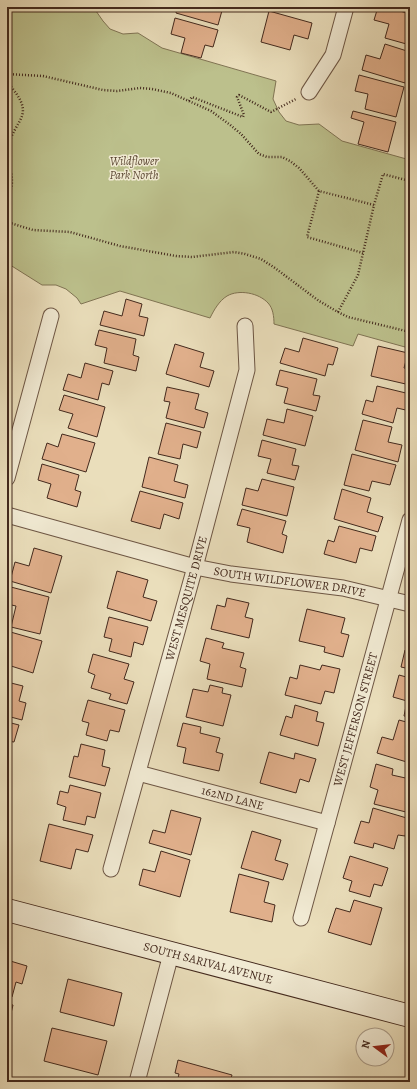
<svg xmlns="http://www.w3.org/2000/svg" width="417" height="1089" viewBox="0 0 417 1089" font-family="Alegreya,serif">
<rect width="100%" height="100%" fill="#eadebb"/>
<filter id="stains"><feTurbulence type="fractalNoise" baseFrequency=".005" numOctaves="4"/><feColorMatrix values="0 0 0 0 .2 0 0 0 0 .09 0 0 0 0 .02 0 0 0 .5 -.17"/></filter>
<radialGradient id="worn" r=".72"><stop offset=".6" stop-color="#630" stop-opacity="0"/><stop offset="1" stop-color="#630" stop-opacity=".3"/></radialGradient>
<path fill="#bcc08c" stroke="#807454" d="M7 7H96V11L103 21 110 29 123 34 138 33 162 48 276 81 273 99 279 112 286 121 299 125 319 124 342 141 410 160V340L405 347 358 334 353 346 274 324C274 317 273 308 268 303 259 293 239 289 227 296 219 301 214 310 210 318L120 291 81 304 77 298 66 289 56 285H42L7 263Z"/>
<path fill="#e1b08c" stroke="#43291d" d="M177 7H223L218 25 176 13Z
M378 7H387L410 14V45L385 38 389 24 374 20Z
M269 11 312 23 308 39 294 35 290 50 261 42Z
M175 18 218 30 213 47 205 45 201 58 181 53 185 38 171 34Z
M385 44 410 52V66L405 83 362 70 366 55 380 59Z
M359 75 404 87 396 117 365 109 368 94 355 91Z
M353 111 396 122 388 152 358 144 364 122 351 118Z
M126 299 142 304 139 316 148 318 144 336 100 325 104 311 122 316Z
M99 330 136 339 133 355 139 357 136 371 104 363 107 348 95 345Z
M303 338 338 348 333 365 328 364 325 376 280 363 285 348 299 352Z
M175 344 204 353 200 367 214 371 209 387 166 374Z
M378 346 408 353 404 368 410 369V385L371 376Z
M85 363 113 371 109 385 102 383 98 400 63 390 68 374 81 378Z
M280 370 317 379 313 395 320 396 316 411 284 403 288 388 276 385Z
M377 386 410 394V411L397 408 393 423 362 414 366 400 373 402Z
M167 387 199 394 195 409 208 413 204 428 166 418 170 402 164 401Z
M64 395 105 407 97 437 68 428 73 414 59 410Z
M287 409 313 416 305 446 263 435 267 419 284 423Z
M363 420 392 427 388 442 402 445 398 462 355 450Z
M166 423 201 432 197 448 183 444 180 459 158 454Z
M62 434 95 443 86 472 42 459 47 443 58 447Z
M262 440 296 449 292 465 299 466 295 480 267 473 271 459 258 456Z
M352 454 396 465 390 485 372 481 369 491 344 485Z
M149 457 178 465 174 481 188 485 185 498 142 487Z
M42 464 79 475 75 490 81 492 77 507 47 498 51 484 38 480Z
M262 479 294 487 287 516 242 505 246 488 258 491Z
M342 489 371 498 367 512 383 517 378 532 334 519Z
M140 491 183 503 179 519 164 514 160 529 131 521Z
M242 509 286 521 282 534 287 536 283 553 247 542 250 528 237 525Z
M339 526 376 536 372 551 360 548 356 563 324 554 328 540 334 542Z
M34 548 62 556 51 593 10 581 15 562 29 566Z
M117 571 148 580 143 597 157 601 151 621 107 608Z
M7 586 49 597 40 634 11 627 16 606 7 604Z
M227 598 249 603 245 617 253 619 249 638 211 629 217 605 225 607Z
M307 609 345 618 341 633 349 635 343 657 324 652 325 647 299 641Z
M109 617 148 627 143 645 134 642 131 657 109 651 112 639 104 637Z
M7 631 42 641 33 673 8 665 7 668Z
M206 638 224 643 222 648 244 653 240 667 246 669 242 687 207 679 210 664 200 661Z
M405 650 410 651V669L401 667Z
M93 654 129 664 124 679 134 682 127 704 109 699 111 694 91 688 95 675 88 672Z
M300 665 320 670 322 665 340 669 334 693 325 691 321 704 285 695 290 677 297 679Z
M399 675 410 678V717L404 716 407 701 393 697Z
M7 682 23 686 19 701 26 703 22 720 7 716Z
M210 685 223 688 222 693 231 695 223 726 186 717 193 689 208 692Z
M88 700 125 710 119 732 110 730 107 741 86 735 89 723 82 721Z
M295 705 318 712 316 721 324 723 318 746 280 735 286 716 292 718Z
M399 720 410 723V763L377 753 382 737 393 740Z
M7 722 19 725 14 742 7 741V743Z
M183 723 201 727 200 733 220 738 216 752 223 754 219 771 183 763 186 748 177 746Z
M81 744 105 750 102 766 110 768 105 786 69 777 74 756 78 757Z
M269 752 294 759 295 753 316 759 309 782 300 779 296 793 260 783Z
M376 764 393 769 392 775 410 779 409 794H410V813L374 804 378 790 370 787Z
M70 785 101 793 95 818 87 816 85 825 63 820 66 807 57 804 60 791 68 793Z
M373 808 410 819 405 836 398 835 394 849 374 843 373 848 354 843 361 821 369 823Z
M171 810 201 818 191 855 149 843 153 830 165 833Z
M49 824 93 835 88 852 76 849 71 869 40 861Z
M252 831 281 840 275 860 288 864 283 880 241 868Z
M161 851 190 860 180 897 139 885 143 869 155 872Z
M350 856 388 868 382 886 374 884 370 897 349 891 352 881 343 878Z
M239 874 269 882 264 902 275 905 272 922 230 912Z
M354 900 382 908 371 945 328 932 336 908 350 912Z
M7 960 27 966 22 984 16 982 12 997 7 996Z
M68 979 122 993 114 1026 60 1012Z
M7 1004 13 1005 7 1030Z
M52 1028 107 1041 98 1075 44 1061Z
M178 1060 232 1075 230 1082H177L179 1074 175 1073Z"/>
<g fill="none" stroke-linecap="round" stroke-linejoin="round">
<defs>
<g id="minor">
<path d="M309 92 333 55 346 7"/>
<path d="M7 478 51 316"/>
<path id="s1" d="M7 515 195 567 231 574 343 588 410 604"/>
<path id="s2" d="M138 773 327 823"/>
<path id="s3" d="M111 869 195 567 247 370 245 326"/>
<path id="s4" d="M301 918 410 520"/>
<path d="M137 1082 171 954"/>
</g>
<g id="secondary">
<path id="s5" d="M7 910 410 1016"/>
</g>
</defs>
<use href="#minor" stroke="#6d5644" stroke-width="17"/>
<use href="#secondary" stroke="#43291d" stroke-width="24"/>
<path stroke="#43291d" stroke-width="2.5" stroke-dasharray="1 2" stroke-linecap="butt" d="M7 74 43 76 103 90 117 91 140 88 152 89 171 93 211 111 229 124 241 134 259 154 267 157H282L290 161 299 168 319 191 374 205 358 275 338 312 319 301 275 268 261 259 245 254 234 252 192 257 176 256 120 246 70 232 33 230 7 222
M7 82C39 118 14 116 7 151
M189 101 192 97 243 117 244 115 237 97 239 95 271 112 296 99
M7 153C9 168 17 183 7 197
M319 191 307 237 363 253
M374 205 383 174 410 181
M338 312 348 317 410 332"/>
<use href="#minor" stroke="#f1ead3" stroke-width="15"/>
<use href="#secondary" stroke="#f1ead3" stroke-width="22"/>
</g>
<g text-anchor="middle" stroke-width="3" stroke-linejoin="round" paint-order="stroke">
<g font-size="12" font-style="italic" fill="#5b4733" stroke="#f1ead3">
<text x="134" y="165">Wildflower<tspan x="134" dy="14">Park North</tspan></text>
</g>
<g font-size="12" fill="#43291d" stroke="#f1ead3">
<text dy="4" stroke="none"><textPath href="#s1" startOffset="291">SOUTH WILDFLOWER DRIVE</textPath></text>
<text dy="4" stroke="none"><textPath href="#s3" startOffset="281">WEST MESQUITE DRIVE</textPath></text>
<text dy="4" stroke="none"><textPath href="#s4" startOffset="206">WEST JEFFERSON STREET</textPath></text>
<text dy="4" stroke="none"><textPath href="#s2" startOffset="98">162ND LANE</textPath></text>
<text dy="4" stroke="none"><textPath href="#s5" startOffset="208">SOUTH SARIVAL AVENUE</textPath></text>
</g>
</g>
<rect width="417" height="1089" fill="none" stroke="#eadebb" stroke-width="24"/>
<rect x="8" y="8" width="401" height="1073" fill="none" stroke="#43291d" stroke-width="2"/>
<rect x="12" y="12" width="393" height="1065" fill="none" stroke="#43291d"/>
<g transform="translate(375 1047) rotate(285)"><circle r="19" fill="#f1ead3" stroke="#ab9d8a"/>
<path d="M0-3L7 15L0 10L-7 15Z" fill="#8f2418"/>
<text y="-6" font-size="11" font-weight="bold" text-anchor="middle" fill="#43291d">N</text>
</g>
<rect width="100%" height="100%" filter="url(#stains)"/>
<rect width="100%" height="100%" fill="url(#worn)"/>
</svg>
